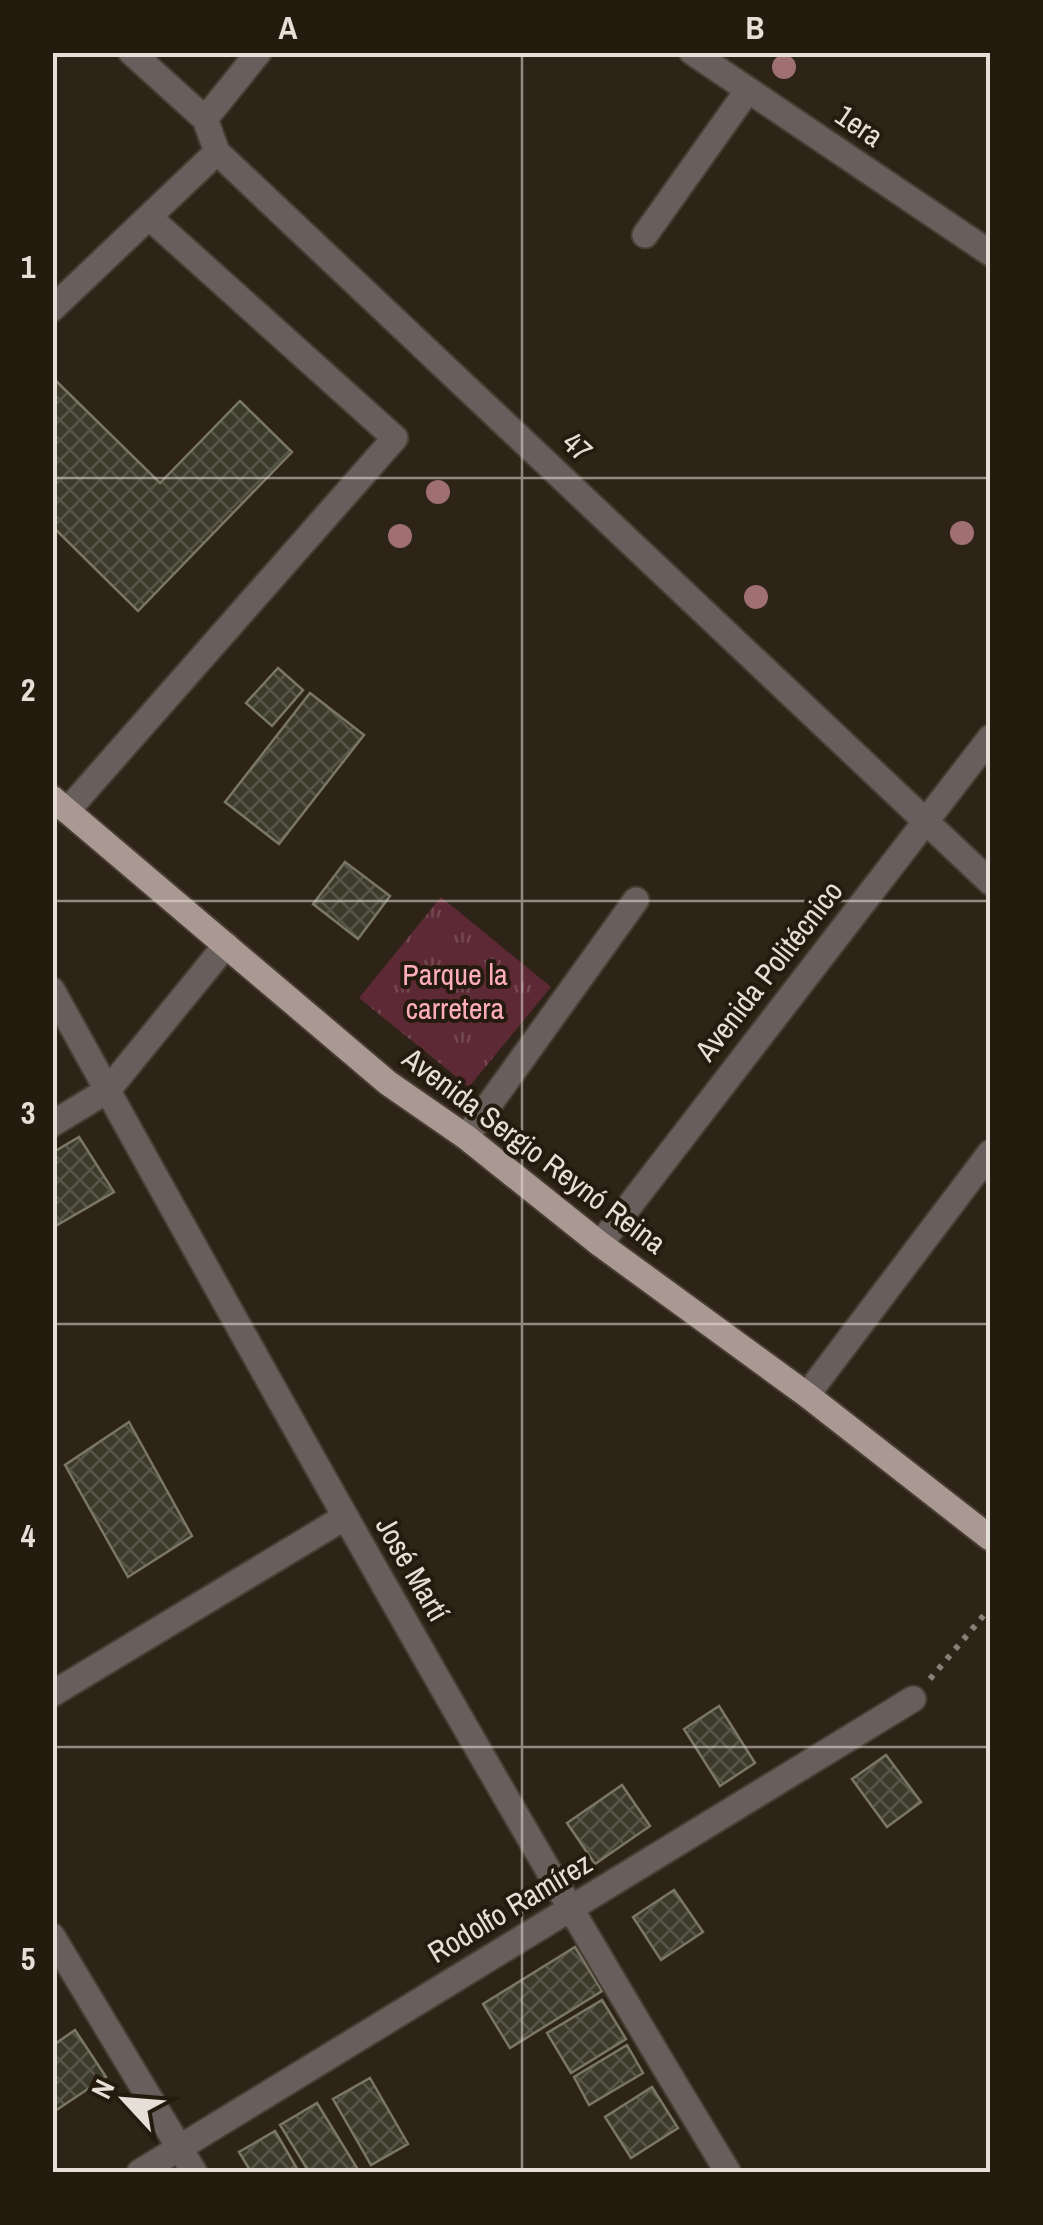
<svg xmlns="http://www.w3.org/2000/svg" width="1043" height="2225" viewBox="0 0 1043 2225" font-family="'Archivo Narrow',sans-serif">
<defs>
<pattern id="park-tufts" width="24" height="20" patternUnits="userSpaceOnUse" patternTransform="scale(2.5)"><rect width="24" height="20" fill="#5c2934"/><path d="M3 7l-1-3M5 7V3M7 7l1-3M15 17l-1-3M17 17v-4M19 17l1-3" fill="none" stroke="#734851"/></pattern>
<pattern id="building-cross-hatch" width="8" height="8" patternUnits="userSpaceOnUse" patternTransform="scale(2.5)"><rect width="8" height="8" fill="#3c3a2a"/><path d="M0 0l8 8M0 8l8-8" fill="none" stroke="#585648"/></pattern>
</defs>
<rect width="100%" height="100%" fill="#2e2317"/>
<path fill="url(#park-tufts)" d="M441 897 551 987 469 1087 359 998Z"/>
<path fill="url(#building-cross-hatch)" stroke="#7a7766" stroke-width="2.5" d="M52 377 160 483 240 401 292 452 138 611 52 526Z
M278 668 303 690 272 726 246 703Z
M310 693 364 735 279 844 225 802Z
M345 862 390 896 358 939 313 904Z
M79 1137 114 1192 52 1228V1153Z
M129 1422 192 1536 128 1577 65 1465Z
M719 1706 755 1763 720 1786 684 1729Z
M886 1755 921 1802 887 1827 852 1779Z
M622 1785 650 1826 595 1864 567 1823Z
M674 1890 703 1932 661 1960 633 1917Z
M575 1947 602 1991 510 2048 483 2004Z
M602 2000 626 2039 571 2073 547 2033Z
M75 2030 106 2077 52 2113V2046Z
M627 2045 643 2073 589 2105 574 2077Z
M370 2078 408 2144 371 2165 333 2099Z
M652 2087 678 2128 631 2158 605 2117Z
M317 2103 357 2168 350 2172H309L280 2125Z
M275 2131 299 2172H251L239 2152Z"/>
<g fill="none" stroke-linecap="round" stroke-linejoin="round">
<defs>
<path id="minor" d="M131 52 205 119 217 152 990 882
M692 52 990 253
M205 119 259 52
M645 235 748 90
M52 309 217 152
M67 811 395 438 149 217
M52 990C272 1388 492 1784 728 2172
M52 1124 108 1090 226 945
M466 1137 636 900
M600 1244 990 738
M807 1395 990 1153
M52 1694 345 1517
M52 1936 194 2172
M140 2172 913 1699"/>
<path id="major" d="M52 798 388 1083 466 1137 600 1244 807 1395 990 1538"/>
</defs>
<use href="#minor" stroke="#483d32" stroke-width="29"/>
<use href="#major" stroke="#483d32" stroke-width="29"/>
<path stroke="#887f75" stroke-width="6" stroke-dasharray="5 8" stroke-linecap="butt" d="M930 1679 990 1608"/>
<use href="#minor" stroke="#685f5c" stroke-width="25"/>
<use href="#major" stroke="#aa9993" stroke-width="25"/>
</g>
<g fill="#a06f71">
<circle cx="784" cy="67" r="12"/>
<circle cx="438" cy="492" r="12"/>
<circle cx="962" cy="533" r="12"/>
<circle cx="400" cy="536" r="12"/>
<circle cx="756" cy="597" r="12"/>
</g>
<path fill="none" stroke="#e6dfd7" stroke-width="2.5" stroke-opacity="0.55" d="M522 52V2172M52 478H990M52 901H990M52 1324H990M52 1747H990"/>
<g text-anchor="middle" stroke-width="8" stroke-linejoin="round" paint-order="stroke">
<g font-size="30" fill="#e6dfd7" stroke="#241a0e">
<text transform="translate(859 126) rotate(34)" y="10">1era</text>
<text transform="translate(577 447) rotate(43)" y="10">47</text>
<text transform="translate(769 971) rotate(-52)" y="10">Avenida Politécnico</text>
<text transform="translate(534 1151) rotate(37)" y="10">Avenida Sergio Reynó Reina</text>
<text transform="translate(412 1569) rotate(60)" y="10">José Martí</text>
<text transform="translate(510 1908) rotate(-31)" y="10">Rodolfo Ramírez</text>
</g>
<g font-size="30" fill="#feaebb" stroke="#241a0e">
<text x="455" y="985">Parque la<tspan x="455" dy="34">carretera</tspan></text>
</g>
</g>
<rect width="1043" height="2225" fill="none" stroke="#241a0e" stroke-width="110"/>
<g transform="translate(125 2100) rotate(296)" stroke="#241a0e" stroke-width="8" paint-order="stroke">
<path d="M0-8L18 38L0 25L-18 38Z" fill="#e6dfd7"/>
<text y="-15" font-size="28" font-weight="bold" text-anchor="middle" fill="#e6dfd7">N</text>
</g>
<rect x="55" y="55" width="933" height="2115" fill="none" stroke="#e6dfd7" stroke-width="4"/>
<g font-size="32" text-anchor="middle" font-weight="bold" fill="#e6dfd7">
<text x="288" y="39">A</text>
<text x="755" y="39">B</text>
<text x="28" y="278">1</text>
<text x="28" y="701">2</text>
<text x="28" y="1124">3</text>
<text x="28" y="1547">4</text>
<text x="28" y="1970">5</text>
</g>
</svg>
